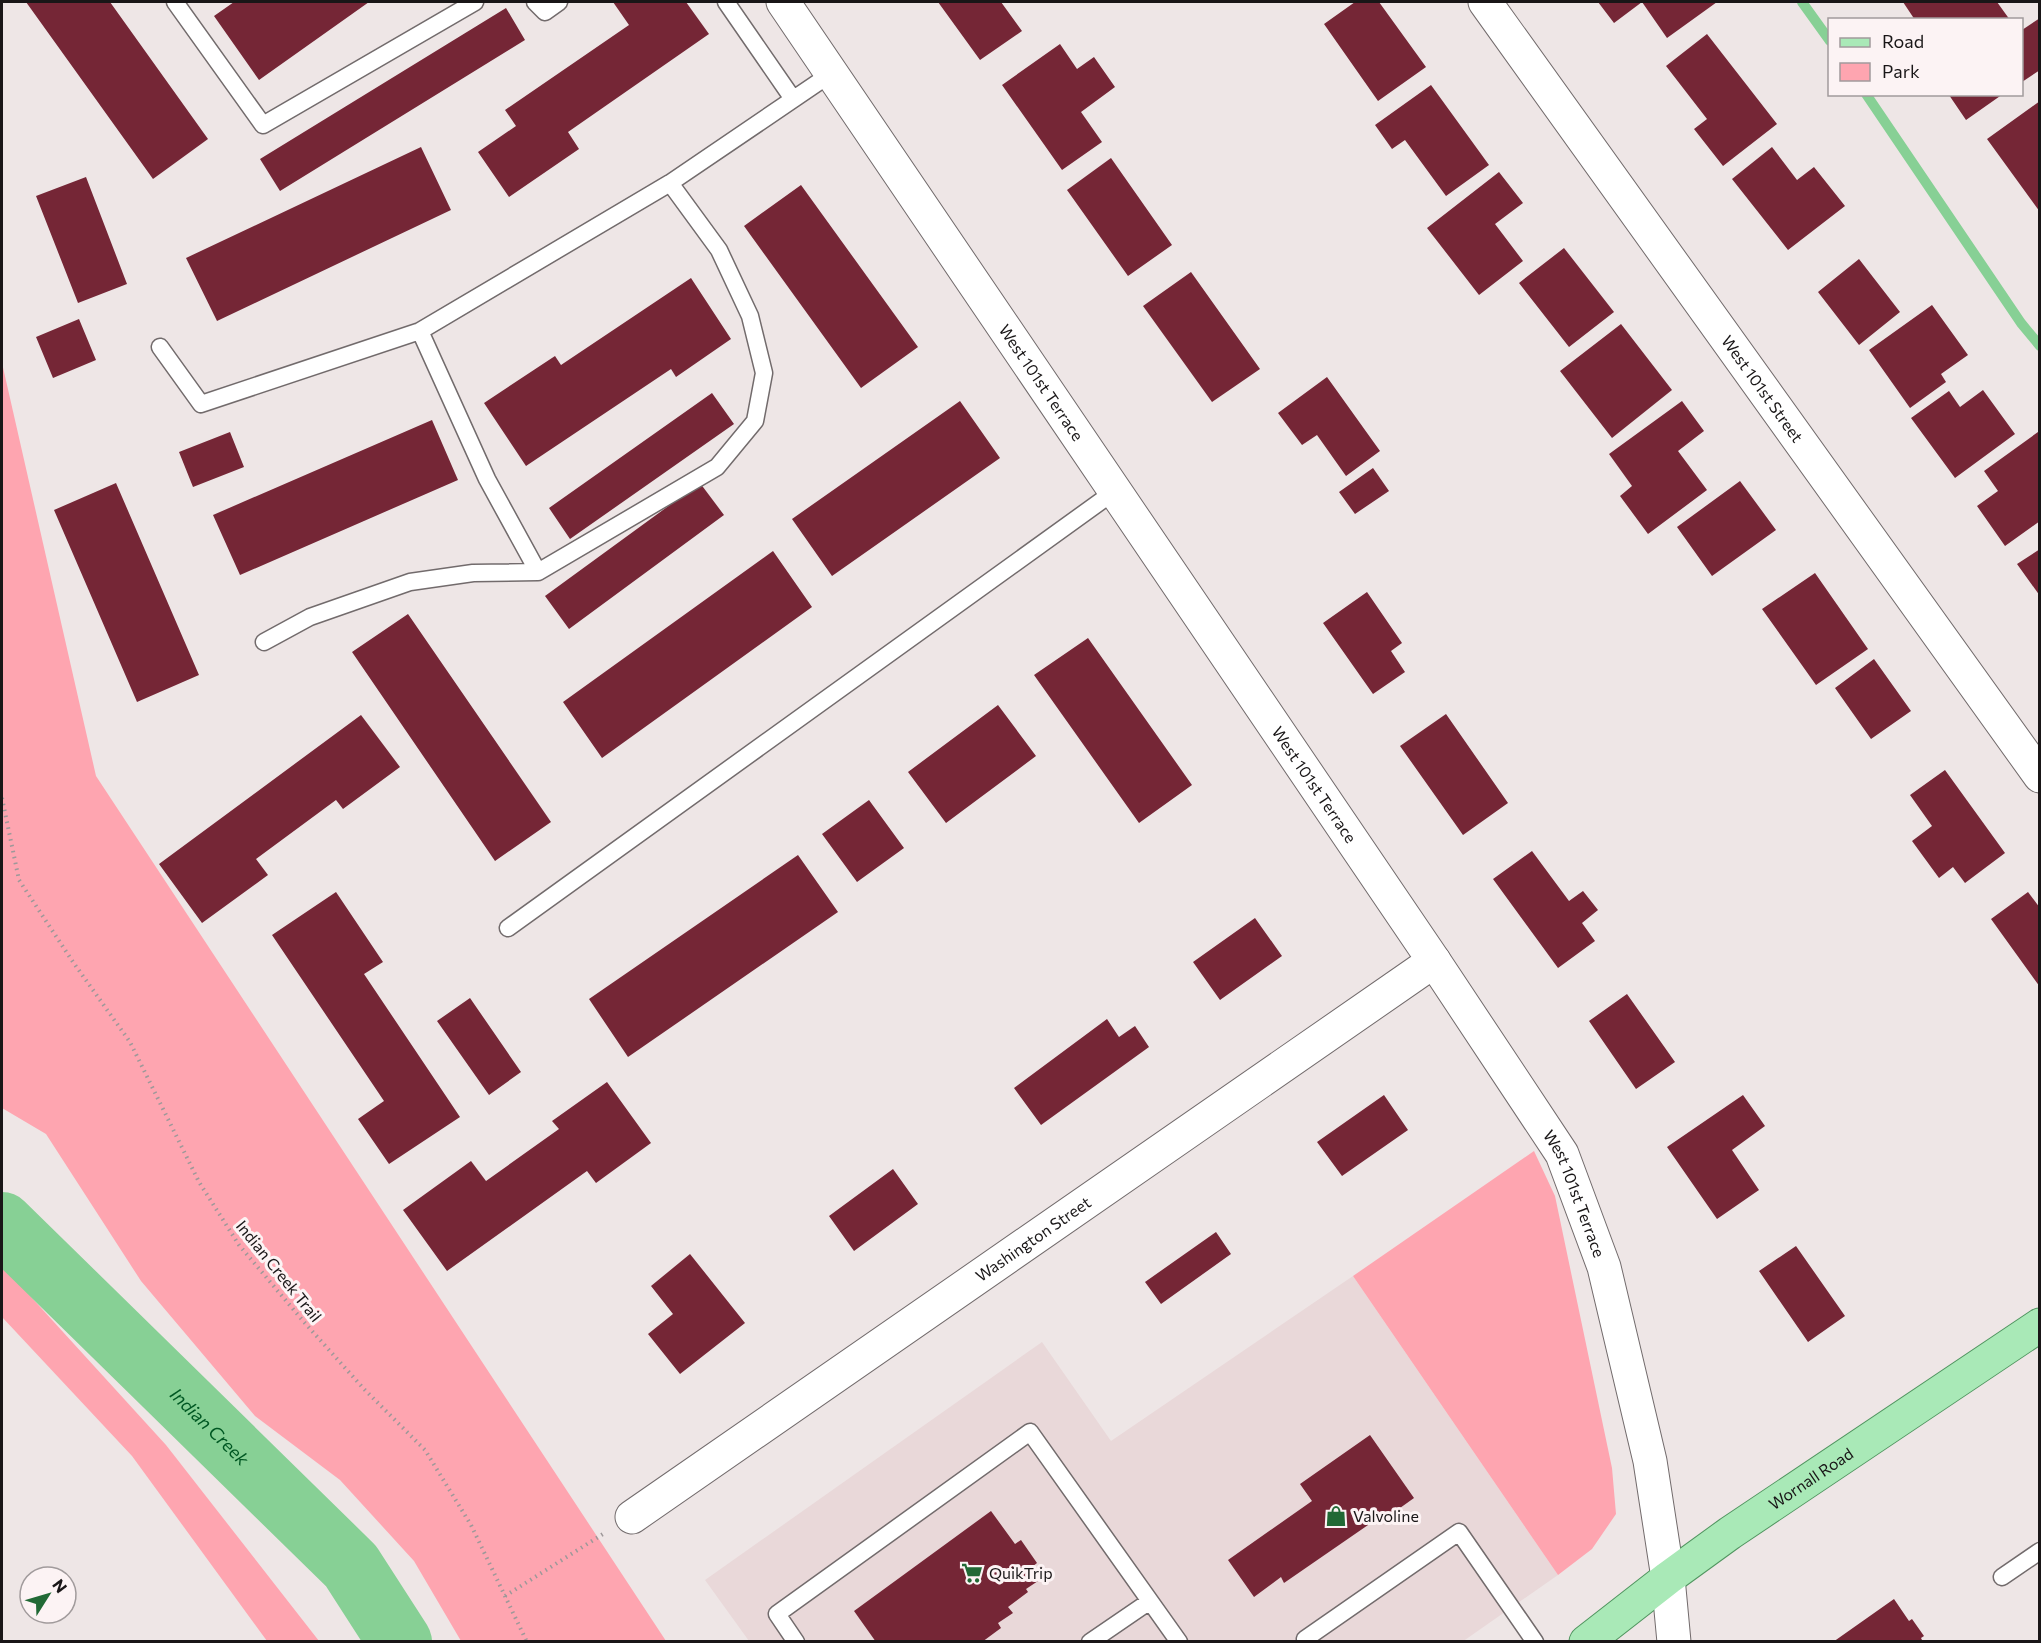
<svg xmlns="http://www.w3.org/2000/svg" width="2041" height="1643" viewBox="0 0 2041 1643" font-family="Commissioner,sans-serif">
<rect width="100%" height="100%" fill="#eee6e6"/>
<path fill="#e9d8d9" d="M1353 1276 1558 1575 1462 1642 749 1641 705 1580 1042 1342 1111 1441Z"/>
<path fill="#fea5b0" d="M2 363 96 776 666 1641H461L414 1561 340 1480 255 1416 141 1281 46 1134 2 1108Z
M1534 1151 1555 1196 1612 1468 1616 1514 1592 1549 1558 1575 1353 1276Z
M2 1265 166 1445 319 1641H267L132 1456 2 1317Z"/>
<g fill="none" stroke-linecap="round" stroke-linejoin="round">
<path stroke="#87d095" stroke-width="10" d="M1802 2 1830 41
M1866 94 2021 323 2040 346"/>
<path stroke="#87d095" stroke-width="64" id="s1" d="M2 1224 351 1566 400 1642"/>
</g>
<path fill="#752636" d="M26 2H110L208 139 153 179Z
M234 2H369L259 80 214 16Z
M613 2H686L709 34 568 132 579 149 509 197 478 152 516 126 505 110 629 25Z
M938 2H1001L1022 31 980 60Z
M1355 2H1379L1426 67 1378 101 1324 24Z
M1598 2H1717L1667 38 1642 2 1614 23Z
M1903 2H1997L2010 20H1915Z
M506 8 525 40 280 191 260 159Z
M2040 18V70L2022 82V30Z
M1707 34 1777 124 1723 166 1694 129 1707 119 1666 66Z
M1060 44 1077 69 1094 57 1115 87 1081 112 1102 142 1062 170 1002 85Z
M1431 85 1489 165 1446 196 1405 140 1392 149 1375 125Z
M1951 94H2003L1966 120 1949 95Z
M2040 101V212L1987 139Z
M421 147 451 210 217 321 186 258Z
M1772 147 1797 180 1814 167 1845 206 1788 250 1732 179Z
M1111 158 1172 245 1128 276 1067 190Z
M1499 172 1523 203 1495 224 1523 261 1479 295 1427 228Z
M86 177 127 284 78 303 36 196Z
M801 185 918 347 861 388 744 226Z
M1564 248 1614 312 1569 347 1519 283Z
M1859 259 1900 312 1859 345 1818 292Z
M1191 272 1260 369 1212 402 1143 306Z
M691 278 731 339 676 377 671 369 526 466 484 403 555 356 561 365Z
M1932 305 1968 355 1941 374 1946 382 1910 408 1869 350Z
M79 319 96 360 53 378 36 337Z
M1621 324 1672 390 1612 438 1560 371Z
M1327 377 1380 451 1346 476 1317 435 1302 445 1278 413Z
M1983 390 2015 434 1955 478 1911 418 1949 391 1960 407Z
M712 393 734 424 570 539 549 508Z
M960 401 1000 458 832 576 792 519Z
M1682 401 1704 431 1678 451 1707 490 1648 534 1620 496 1632 486 1609 454Z
M432 420 458 480 240 575 213 515Z
M230 432 244 467 193 487 179 452Z
M2038 432 2040 521 2005 546 1977 506 1998 491 1984 471Z
M1373 468 1389 491 1355 514 1339 492Z
M1740 481 1776 530 1712 576 1677 527Z
M116 483 199 675 137 702 54 510Z
M700 483 724 515 569 629 545 596Z
M2040 549V596L2017 564Z
M773 551 812 607 602 758 563 702Z
M1815 573 1868 649 1816 685 1762 609Z
M1367 592 1402 643 1391 651 1405 672 1373 694 1323 623Z
M408 614 551 822 495 861 352 652Z
M1088 638 1192 785 1139 823 1034 675Z
M1874 659 1911 711 1871 739 1835 688Z
M998 705 1036 756 946 823 908 772Z
M1446 714 1508 803 1463 835 1400 746Z
M361 715 400 767 343 809 336 800 256 859 268 875 202 923 159 864Z
M1945 770 2005 853 1965 883 1953 867 1939 878 1912 841 1932 826 1910 795Z
M869 800 904 848 857 882 822 834Z
M1532 851 1569 901 1583 891 1598 910 1582 923 1595 941 1558 968 1493 879Z
M798 855 838 912 628 1057 589 999Z
M336 892 383 962 364 974 460 1117 389 1164 358 1119 384 1101 272 935Z
M2028 892 2040 908V987L1991 919Z
M1255 918 1282 956 1220 1000 1193 962Z
M1627 994 1675 1062 1636 1089 1589 1021Z
M470 998 521 1072 489 1095 437 1021Z
M1107 1019 1119 1037 1135 1026 1149 1047 1041 1125 1014 1088Z
M607 1082 651 1143 596 1183 587 1171 447 1271 403 1210 471 1161 486 1181 559 1129 552 1121Z
M1384 1095 1408 1130 1342 1176 1317 1142Z
M1743 1095 1765 1126 1732 1150 1759 1190 1717 1219 1667 1147Z
M893 1169 918 1204 854 1251 829 1216Z
M1216 1232 1231 1254 1161 1304 1145 1282Z
M1796 1246 1845 1316 1808 1342 1759 1271Z
M690 1254 745 1323 680 1374 648 1334 673 1314 651 1286Z
M1370 1435 1414 1498 1386 1518 1384 1514 1284 1583 1281 1577 1254 1597 1228 1560 1312 1501 1300 1484Z
M991 1511 1015 1544 1021 1540 1037 1563 1032 1567 1041 1579 1026 1589 1028 1592 1008 1607 1013 1613 998 1623 1001 1628 982 1642H876L854 1611Z
M1894 1599 1909 1621 1912 1619 1924 1636 1921 1638 1923 1642H1833Z"/>
<g fill="none" stroke-linecap="round" stroke-linejoin="round">
<defs>
<path id="lane" d="M175 2 263 125 475 2
M535 2 545 12 559 2
M726 2 793 99
M420 331 487 479 538 572
M160 347 201 404 420 331 670 183 832 73
M264 642 310 617 410 582 473 573 538 572 717 467 755 421 764 373 750 316 719 250 670 183
M508 928 1115 491
M2002 1577 2040 1551
M796 1642 777 1614 1030 1432 1179 1642
M1090 1642 1150 1601
M1307 1642 1305 1639 1459 1532 1535 1642"/>
<g id="street">
<path id="s2" d="M783 2 1434 961 1562 1154 1604 1267 1650 1461 1668 1578 1674 1642"/>
<path id="s3" d="M1485 2 2040 776"/>
<path id="s4" d="M632 1517 1434 961"/>
</g>
<g id="primary">
<path id="s5" d="M1586 1642 1668 1578 1730 1533 2040 1325"/>
</g>
</defs>
<use href="#lane" stroke="#726b6c" stroke-width="19"/>
<use href="#street" stroke="#726b6c" stroke-width="35"/>
<use href="#primary" stroke="#519560" stroke-width="35"/>
<path stroke="#9e9899" stroke-width="4" stroke-dasharray="1.5 4.5" stroke-linecap="butt" d="M2 798 19 880 73 962 130 1042 199 1182 239 1245 304 1322 364 1389 425 1450 471 1525 527 1642
M505 1596 603 1534"/>
<use href="#lane" stroke="#fff" stroke-width="16"/>
<use href="#street" stroke="#fff" stroke-width="33"/>
<use href="#primary" stroke="#a9e9b7" stroke-width="33"/>
</g>
<defs>
<symbol id="shop-bare" viewBox="-9 -9 18 18"><path d="M-5-2.5h2.3a2.7 3.5 0 0 1 5.4 0H5L5.5 6h-11ZM-1.5-2.5h3a1.5 2.3 0 0 0-3 0Z" fill="#216935" stroke="#fcf3f4" stroke-width="2.5" paint-order="stroke"/></symbol>
<symbol id="supermarket-bare" viewBox="-9 -9 18 18"><path d="M-6-5.5h2.5l.6 2H6L4.5 2H-2.5L-4.4-4H-6ZM-1.5 3.2a1.3 1.3 0 1 0 .1 0ZM3 3.2a1.3 1.3 0 1 0 .1 0Z" fill="#216935" stroke="#fcf3f4" stroke-width="2.5" paint-order="stroke"/></symbol>
</defs>
<g fill-rule="evenodd">
<use href="#shop-bare" x="1321" y="1501" width="30" height="30"/>
<use href="#supermarket-bare" x="957" y="1558" width="30" height="30"/>
</g>
<g text-anchor="middle" stroke-width="6" stroke-linejoin="round" paint-order="stroke">
<g font-size="16" fill="#191617" stroke="#fcf3f4">
<text dy="6" stroke="none"><textPath href="#s2" startOffset="460">West 101st Terrace</textPath></text>
<text dy="6" stroke="none"><textPath href="#s3" startOffset="476">West 101st Street</textPath></text>
<text dy="6" stroke="none"><textPath href="#s2" startOffset="946">West 101st Terrace</textPath></text>
<text dy="6" stroke="none"><textPath href="#s2" startOffset="1432">West 101st Terrace</textPath></text>
<text dy="6" stroke="none"><textPath href="#s4" startOffset="488">Washington Street</textPath></text>
<text transform="translate(279 1271) rotate(51)" y="6">Indian Creek Trail</text>
<text dy="6" stroke="none"><textPath href="#s5" startOffset="278">Wornall Road</textPath></text>
</g>
<g font-size="16" fill="#191617" stroke="#fcf3f4" text-anchor="start">
<text x="1353" y="1522">Valvoline</text>
<text x="989" y="1579">QuikTrip</text>
</g>
<g font-size="18" font-style="italic" fill="#005823" stroke="#fcf3f4">
<text dy="6" stroke="none"><textPath href="#s1" startOffset="290">Indian Creek</textPath></text>
</g>
</g>
<rect width="2041" height="1643" fill="none" stroke="#191617" stroke-width="6"/>
<rect x="1828" y="18" width="195" height="78" fill="#fcf3f4" stroke="#a19b9c" stroke-width="1.5"/>
<rect x="1840" y="38" width="30" height="9" fill="#a9e9b7" stroke="#a19b9c" stroke-width="1.5"/>
<text x="1882" y="48" font-size="18" fill="#191617">Road</text>
<rect x="1840" y="63" width="30" height="18" fill="#fea5b0" stroke="#a19b9c" stroke-width="1.5"/>
<text x="1882" y="78" font-size="18" fill="#191617">Park</text>
<g transform="translate(48 1595) rotate(53)"><circle r="28" fill="#fcf3f4" stroke="#a19b9c" stroke-width="1.5"/>
<path d="M0-4.5L10 22L0 15L-10 22Z" fill="#216935"/>
<text y="-9" font-size="16" font-weight="bold" text-anchor="middle" fill="#191617">N</text>
</g>
</svg>
